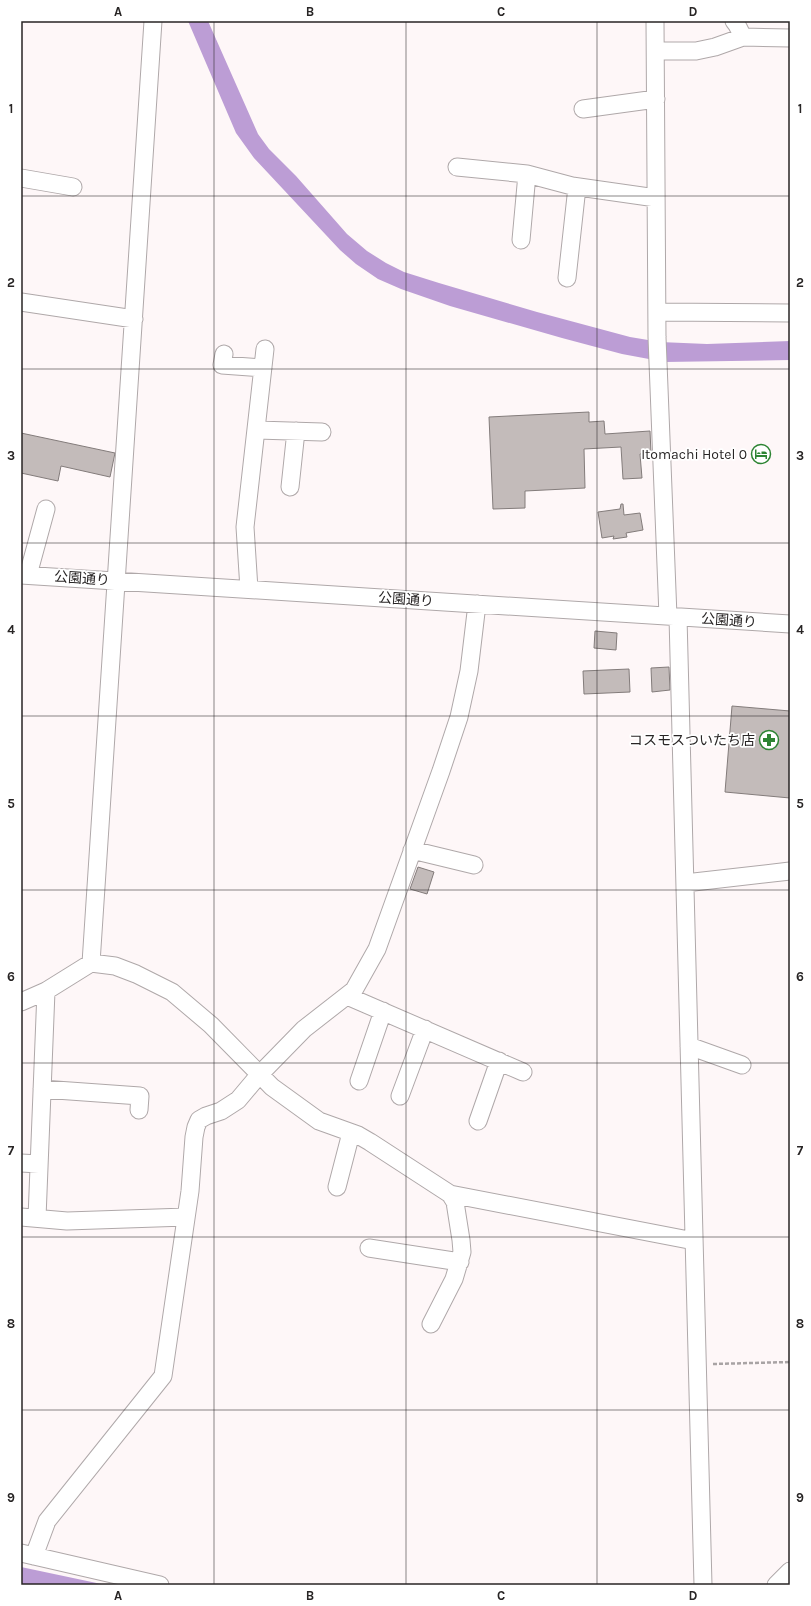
<svg xmlns="http://www.w3.org/2000/svg" width="811" height="1606" viewBox="0 0 811 1606" font-family="Karla,'Noto Sans JP',sans-serif">
<rect width="100%" height="100%" fill="#fef7f8"/>
<path fill="#bc9dd5" d="M188 21H208L258 134 269 149 296 176 347 234 367 251 386 263 404 272 439 283 537 312 630 337 660 342 707 344 790 341V360L665 362 622 354 562 338 450 306 401 289 378 279 356 264 340 250 254 158 236 133Z
M21 1567 106 1585H21Z"/>
<path fill="#c3bbba" stroke="#837c7b" d="M589 412V422L604 421 605 434 650 431 651 453 640 454 642 478 623 479 621 447 584 449 585 488 525 491V508L493 509 489 417Z
M21 433 115 453 110 477 61 466 58 481 21 473Z
M621 504H623L624 515 640 513 643 530 626 533 627 537 613 539 614 536 602 538 598 512 620 509Z
M595 631 617 633 616 650 594 648Z
M669 667 670 690 652 692 651 668Z
M629 669 630 692 584 694 583 671Z
M732 706 790 711V798L725 792Z
M418 867 434 872 427 894 410 889Z"/>
<g fill="none" stroke-linecap="round" stroke-linejoin="round">
<defs>
<path id="minor" d="M655 21 657 337 668 616
M734 21 737 25 743 37
M656 51H696L715 47 743 37 790 38
M583 109 656 99
M457 167 527 174 572 186 656 198
M21 178 73 187
M521 240 527 174
M567 278 577 187
M21 302 134 319
M657 312 790 313
M224 354 222 365 263 368
M257 430 322 432
M290 487 296 431
M21 575 790 624
M28 575 46 509
M249 589 245 527 265 349
M678 617 703 1585
M412 850 474 865
M685 883 790 871
M91 963 153 21
M347 996 523 1072
M21 1002 46 991 91 963 115 966 136 974 172 992 211 1025 272 1087 319 1121 358 1135 370 1142 450 1194 694 1241
M689 1046 742 1065
M359 1081 383 1011
M42 1089 140 1096 139 1110
M400 1096 425 1029
M478 1121 499 1061
M21 1163 39 1164
M337 1187 351 1133
M21 1217 67 1221 186 1217
M37 1218 46 991
M369 1248 460 1262
M431 1324 454 1279 462 1252 461 1240 455 1202 450 1194
M21 1553 160 1585
M34 1556 47 1521 163 1376 190 1191 194 1137 196 1127 199 1120 206 1116 221 1111 238 1100 259 1075 304 1029 354 990 377 949 441 771 459 717 469 671 477 604
M776 1585 790 1571"/>
</defs>
<use href="#minor" stroke="#afa8a9" stroke-width="19"/>
<path stroke="#a8a3a4" stroke-width="2.5" stroke-dasharray="4 2" stroke-linecap="butt" d="M713 1364 790 1362"/>
<use href="#minor" stroke="#fff" stroke-width="17"/>
</g>
<path fill="none" stroke="#282525" stroke-width="1" stroke-opacity="0.55" d="M214 21V1585M406 21V1585M597 21V1585M21 196H790M21 369H790M21 543H790M21 716H790M21 890H790M21 1063H790M21 1237H790M21 1410H790"/>
<defs>
<symbol id="hotel-ring" viewBox="-11 -11 22 22"><circle r="9.5" fill="#fff" stroke="#2d8433" stroke-width="1.5"/><path d="M-6-4.5h1.5V1H6V5H4.5V3h-9V5H-6ZM-4 0a1.8 1.8 0 1 1 3.6 0ZM.5 0V-2.5h3Q6-2.5 6 0Z" fill="#2d8433"/></symbol>
<symbol id="pharmacy-ring" viewBox="-11 -11 22 22"><circle r="9.5" fill="#fff" stroke="#2d8433" stroke-width="1.5"/><path d="M-2-6h4v4h4v4h-4v4h-4v-4h-4v-4h4Z" fill="#2d8433"/></symbol>
</defs>
<g fill-rule="evenodd">
<use href="#hotel-ring" x="750" y="443" width="22" height="22"/>
<use href="#pharmacy-ring" x="758" y="729" width="22" height="22"/>
</g>
<g text-anchor="middle" stroke-width="3.5" stroke-linejoin="round" paint-order="stroke">
<g font-size="14" fill="#282525" stroke="#fff" text-anchor="end">
<text x="747" y="459">Itomachi Hotel 0</text>
<text x="755" y="745">コスモスついたち店</text>
</g>
<g font-size="14" fill="#282525" stroke="#fff">
<text transform="translate(82 578) rotate(4)" y="5">公園通り</text>
<text transform="translate(406 599) rotate(4)" y="5">公園通り</text>
<text transform="translate(729 620) rotate(4)" y="5">公園通り</text>
</g>
</g>
<rect width="811" height="1606" fill="none" stroke="#ffffff" stroke-width="44"/>
<rect x="22" y="22" width="767" height="1562" fill="none" stroke="#282525" stroke-width="1.5"/>
<g font-size="13" text-anchor="middle" font-weight="bold" fill="#282525">
<text x="118" y="16">A</text>
<text x="310" y="16">B</text>
<text x="501" y="16">C</text>
<text x="693" y="16">D</text>
<text x="11" y="113">1</text>
<text x="800" y="113">1</text>
<text x="11" y="287">2</text>
<text x="800" y="287">2</text>
<text x="11" y="460">3</text>
<text x="800" y="460">3</text>
<text x="11" y="634">4</text>
<text x="800" y="634">4</text>
<text x="11" y="808">5</text>
<text x="800" y="808">5</text>
<text x="11" y="981">6</text>
<text x="800" y="981">6</text>
<text x="11" y="1155">7</text>
<text x="800" y="1155">7</text>
<text x="11" y="1328">8</text>
<text x="800" y="1328">8</text>
<text x="11" y="1502">9</text>
<text x="800" y="1502">9</text>
<text x="118" y="1600">A</text>
<text x="310" y="1600">B</text>
<text x="501" y="1600">C</text>
<text x="693" y="1600">D</text>
</g>
</svg>
